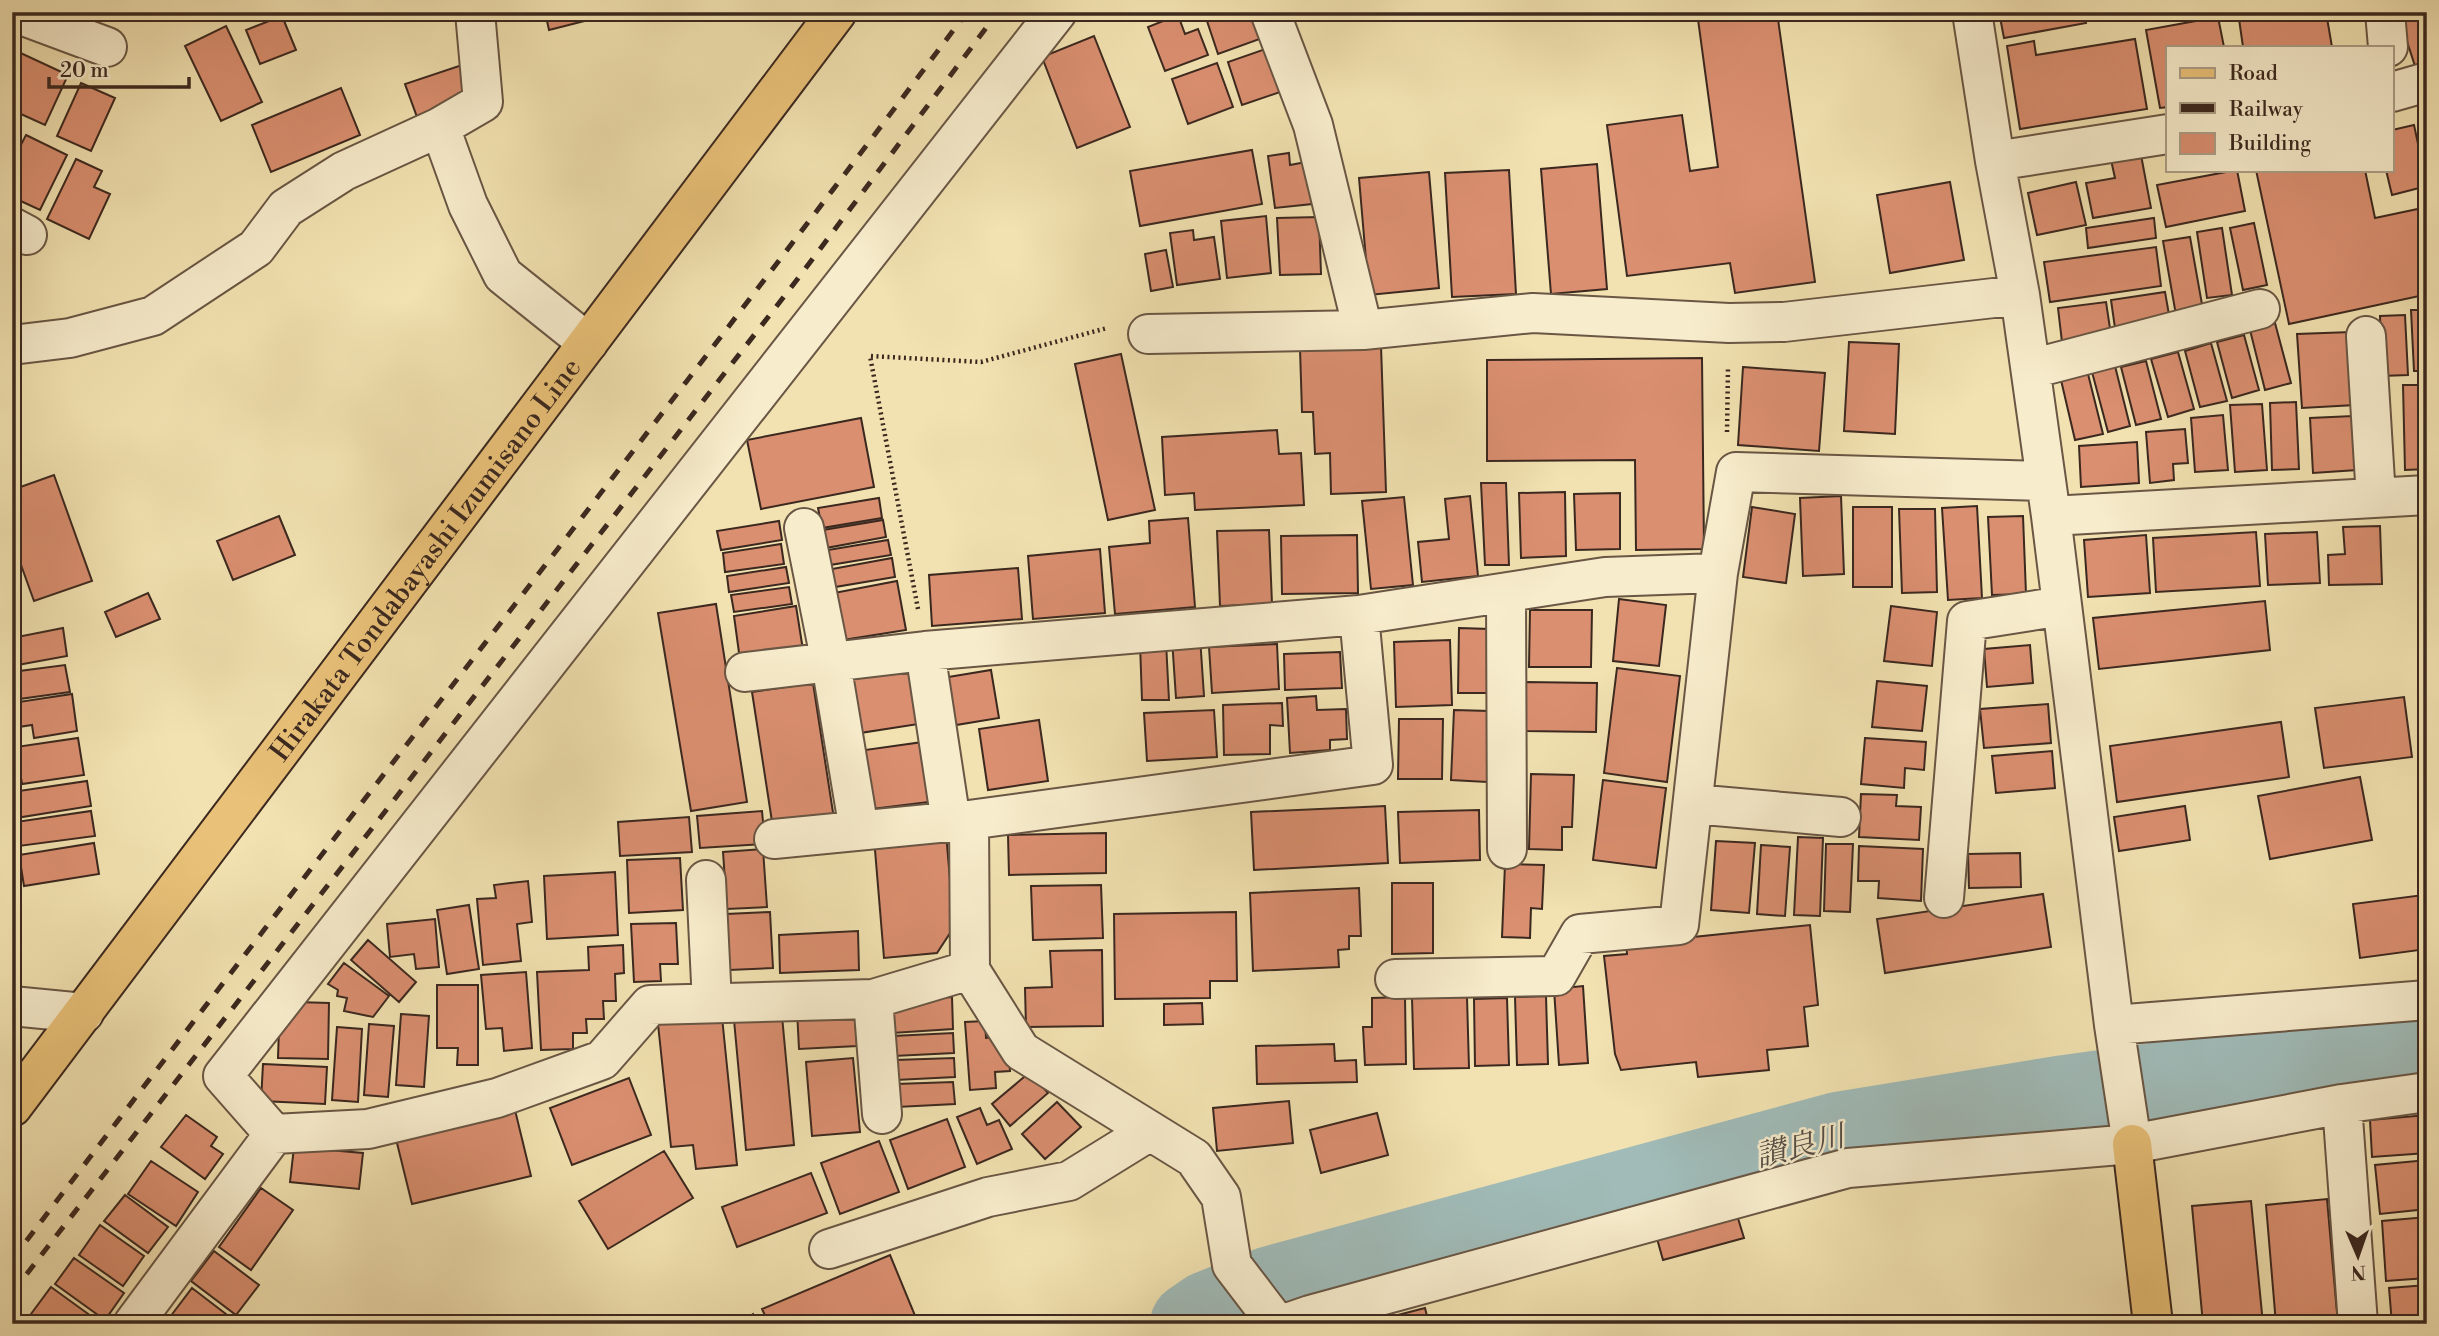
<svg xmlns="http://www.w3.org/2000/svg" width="2439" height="1336" viewBox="0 0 2439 1336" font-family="'Libre Bodoni','Noto Serif JP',serif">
<rect width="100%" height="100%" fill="#f2e2b1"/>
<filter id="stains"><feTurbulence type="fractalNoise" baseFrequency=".00286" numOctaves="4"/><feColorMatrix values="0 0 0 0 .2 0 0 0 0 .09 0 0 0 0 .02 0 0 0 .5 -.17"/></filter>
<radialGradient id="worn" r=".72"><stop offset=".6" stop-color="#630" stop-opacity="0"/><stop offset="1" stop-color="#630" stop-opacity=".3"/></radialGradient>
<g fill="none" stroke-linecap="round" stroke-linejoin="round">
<path stroke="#a0bbb8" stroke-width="84" d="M1192 1324 1208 1313 1271 1288 1838 1134 2065 1097 2427 1047"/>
</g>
<path fill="#da8f70" stroke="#3b281f" stroke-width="2" d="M545 12H620L549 30Z
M1204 12H1260L1268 36 1218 54Z
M1697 12H1777L1815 282 1735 293 1730 263 1627 276 1607 125 1682 115 1690 171 1718 167Z
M1999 12H2084L2086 23 2004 38Z
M2238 12H2326L2332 47H2243Z
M2403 12H2427V62L2415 66 2398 14Z
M1178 15 1185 34 1198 29 1208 55 1165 71 1148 27Z
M282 16 296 50 260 64 246 30Z
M2218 17 2224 47H2168V107L2160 108 2146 30Z
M226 26 262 102 221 121 185 46Z
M1094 36 1130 127 1077 148 1042 57Z
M2135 39 2147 109 2020 129 2007 46 2034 41 2036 55Z
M1274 46 1289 89 1242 105 1228 62Z
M12 49 68 75 45 125 12 110Z
M1217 63 1233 107 1188 124 1172 79Z
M462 65 473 98 417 117 405 84Z
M81 83 115 98 91 151 57 136Z
M341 88 360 135 271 172 252 125Z
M2427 105V139L2418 107Z
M2414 125 2427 186 2392 195 2386 170H2392V130Z
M26 135 67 155 40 210 12 197V162Z
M1252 150 1262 204 1140 226 1130 171Z
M1289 153 1290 165 1306 162 1312 204 1275 208 1268 156Z
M2141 155 2151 208 2093 218 2086 183 2115 178 2111 160Z
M76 159 102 171 94 187 110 194 89 239 47 219Z
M1597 164 1607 289 1551 294 1541 169Z
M1509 170 1516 294 1452 297 1445 173Z
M2237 170 2245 211 2166 227 2157 185Z
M2256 170H2365L2375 218 2427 207V273L2420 275 2424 295 2289 324Z
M1429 172 1439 288 1369 295 1359 178Z
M1950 182 1964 260 1890 273 1877 195Z
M2076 182 2086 225 2037 235 2028 193Z
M1266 216 1271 273 1227 278 1221 221Z
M1319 217 1321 274 1280 275 1277 218Z
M2154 218 2156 238 2088 248 2086 228Z
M2254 223 2267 285 2243 290 2230 228Z
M2222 228 2232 295 2207 298 2197 232Z
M1193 230 1194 240 1214 237 1220 279 1177 285 1170 233Z
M2190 237 2203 310 2176 315 2163 241Z
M2156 247 2161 286 2050 302 2044 262Z
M1166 250 1173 287 1151 291 1145 254Z
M2165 292 2171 326 2116 335 2111 300Z
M2106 302 2111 335 2062 342 2058 308Z
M2411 310H2427V371H2414Z
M2405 315 2408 375 2382 376 2380 316Z
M2275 323 2291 383 2265 390 2250 330Z
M2351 332 2355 405 2302 408 2297 334Z
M2244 335 2259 390 2232 398 2217 342Z
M1849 342 1899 344 1895 434 1844 431Z
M2211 343 2227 401 2200 407 2185 351Z
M1381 346 1386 492 1331 494 1330 453 1315 454 1313 412H1302L1300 349Z
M2178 352 2194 409 2168 417 2151 359Z
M1121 354 1155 510 1108 520 1075 364Z
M1702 358 1704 549 1636 550 1635 460 1487 461V360Z
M2146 361 2161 419 2136 425 2121 367Z
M2115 366 2130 426 2108 432 2092 372Z
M1743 367 1825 373 1819 451 1738 445Z
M2088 374 2103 434 2075 440 2061 380Z
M2403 385H2427V469L2405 470Z
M2296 402 2299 469 2272 470 2270 403Z
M2262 404 2267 470 2235 472 2230 405Z
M2223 415 2228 470 2195 472 2191 418Z
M2353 416 2357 470 2313 473 2310 418Z
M861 418 874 487 761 509 747 440Z
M2185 429 2188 463 2173 464 2174 480 2150 483 2146 432Z
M1277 430 1279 454 1301 453 1304 505 1195 510 1194 493 1165 495 1162 437Z
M2137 442 2139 483 2081 487 2079 446Z
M54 475 92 581 34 601 12 540V490Z
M1481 483H1506L1509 565H1485Z
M1565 492 1566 556 1521 558 1519 493Z
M1620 493V549L1576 550 1574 494Z
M1470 496 1478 576 1422 582 1418 542 1449 539 1445 499Z
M1841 496 1844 574 1803 576 1800 498Z
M1404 497 1413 585 1371 589 1362 501Z
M879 498 882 518 822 528 818 508Z
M1977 506 1982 598 1948 600 1942 508Z
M1752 507 1795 514 1786 583 1743 577Z
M1853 507H1892V587H1853Z
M1899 509H1935L1937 592 1902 593Z
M279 516 295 555 233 580 217 541Z
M2023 516 2026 594 1992 595 1988 517Z
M1188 518 1195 607 1115 614 1109 547 1150 543 1149 521Z
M883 520 886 537 826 548 823 530Z
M779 521 782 540 721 550 717 531Z
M2380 526 2382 584 2329 585 2328 555 2345 554 2343 527Z
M1269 530 1272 604 1220 606 1217 531Z
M2256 532 2260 586 2156 592 2153 538Z
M2317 532 2320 583 2268 585 2265 534Z
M1357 535 1358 593 1282 594 1281 536Z
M2146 535 2150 593 2088 597 2084 540Z
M888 540 891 555 830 565 828 550Z
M781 544 784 564 725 572 723 553Z
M1100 549 1105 613 1033 619 1028 556Z
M892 558 895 577 835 587 832 569Z
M786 567 789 583 729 592 727 576Z
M1018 568 1022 619 932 626 929 575Z
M897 581 906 630 843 640 834 593Z
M789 587 792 604 734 612 731 595Z
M148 593 160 619 116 637 105 612Z
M1619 599 1666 605 1659 666 1613 661Z
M2265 601 2270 650 2099 669 2093 618Z
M716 604 747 802 691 811 658 613Z
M796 606 803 650 740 660 734 616Z
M1891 606 1937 612 1932 666 1884 661Z
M1530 610H1592L1591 667H1529Z
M63 628 67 656 12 666V638Z
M1459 628 1490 629 1489 693H1458Z
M1200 637 1204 696 1176 698 1172 639Z
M1450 640 1452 705 1396 707 1394 642Z
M1166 642 1169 700H1142L1140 643Z
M1277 644 1279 689 1212 693 1209 647Z
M2030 645 2033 683 1987 687 1984 649Z
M1340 652 1342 688 1285 690 1284 654Z
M65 665 70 692 12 700V672Z
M1617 668 1680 676 1667 782 1604 773Z
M917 670 925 723 860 733 852 679Z
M991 670 999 718 950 726 942 678Z
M1877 681 1927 686 1922 731 1872 727Z
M1525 682 1597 683 1596 732 1524 731Z
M813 683 834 819 773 828 752 692Z
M72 694 77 731 34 738 32 725 12 728V703Z
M1316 696 1317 710 1346 709 1347 739 1330 740V750L1290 753 1287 698Z
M2404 697 2412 757 2324 768 2315 708Z
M1282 703 1283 726 1270 725V754L1224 755 1223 705Z
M2048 704 2051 743 1984 748 1980 709Z
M1214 710 1217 757 1147 761 1144 713Z
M1454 710 1490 711 1487 782 1451 780Z
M1399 719H1443L1442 779H1398Z
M1039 720 1048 781 988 790 979 729Z
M2281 722 2289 777 2117 802 2110 746Z
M78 738 84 775 22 784 16 747Z
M1865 738 1926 742 1924 770 1905 768 1904 788 1861 784Z
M930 741 937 801 872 809 865 750Z
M2052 751 2055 788 1996 793 1992 756Z
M1531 774 1574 775 1572 827H1562V850L1529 849Z
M2360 777 2372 840 2270 859 2258 796Z
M1603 780 1666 788 1656 868 1593 860Z
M87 781 91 806 16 818 12 792Z
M1861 794 1897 795 1896 806 1921 807 1919 840 1859 837Z
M1385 806 1388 863 1254 870 1251 812Z
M2185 806 2190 840 2119 851 2114 817Z
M1479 810 1480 860 1400 863 1398 812Z
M91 811 95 836 19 846 16 822Z
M762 811 765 844 700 848 697 816Z
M689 817 692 852 620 856 618 822Z
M946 833 954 927 937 953 884 958 874 838Z
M1106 833V873L1009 875 1008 835Z
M1798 837 1823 838 1820 916 1794 915Z
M1716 841 1755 843 1749 913 1711 910Z
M94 843 99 874 24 886 19 855Z
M1826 844H1853L1850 912 1824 911Z
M1761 845 1790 847 1785 916 1757 914Z
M1859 846 1923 849 1921 901 1878 898 1879 881H1858Z
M763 849 767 907 727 909 723 852Z
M2020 853 2021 887 1969 888 1968 854Z
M680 858 683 910 629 913 627 860Z
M1505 864 1544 865 1542 909 1531 908 1530 938 1502 937Z
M615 872 618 935 547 939 544 876Z
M528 881 532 922 517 924 521 961 483 965 477 899 496 898 494 885Z
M1392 883H1433V953L1392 954Z
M1101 885 1103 938 1033 940 1031 886Z
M1359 888 1361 936H1349V949L1338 950 1339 967 1253 971 1250 893Z
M2043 894 2051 947 1885 973 1877 919Z
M2423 895 2427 923V949L2360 958 2353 904Z
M469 905 479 969 447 974 437 910Z
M770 912 773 968 729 970 726 914Z
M1236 912 1237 981H1210V998L1115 999 1114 914Z
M435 919 439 967 416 969 414 954 390 957 387 924Z
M676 923 678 964H660L661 981 634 982 631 924Z
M1810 925 1818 1005 1804 1007 1808 1046 1767 1050 1769 1070 1698 1077 1696 1062 1621 1070 1615 1054 1604 956 1627 954 1626 944Z
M858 931 859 970 780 973 779 935Z
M368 940 416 982 399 1002 351 960Z
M623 945 624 973 615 974 616 1001H603L604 1019H586L587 1033H573V1049L541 1050 537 972 589 970 588 947Z
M1102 950 1103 1026 1026 1027 1025 988 1052 987 1050 951Z
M344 963 389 996 373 1017 344 1011 347 998 337 996 338 990 328 984Z
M526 972 532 1048 504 1051 502 1028 486 1029 481 975Z
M437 985H478V1065H457L458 1048H437Z
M1583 986 1588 1063 1559 1065 1554 989Z
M1546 996 1548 1064 1517 1065 1515 997Z
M952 997 953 1029 892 1033 890 1000Z
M1405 997 1406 1064 1365 1065 1363 1027H1372V998Z
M1467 997 1469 1068 1414 1069 1412 998Z
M1507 998 1509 1065 1475 1066 1474 999Z
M296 1002 329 1003 328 1059 278 1058 279 1028Z
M1202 1003 1203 1024 1164 1025V1004Z
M854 1006 857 1046 799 1049 797 1010Z
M401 1014 429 1016 424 1087 396 1085Z
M782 1016 794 1145 746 1150 734 1020Z
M722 1017 737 1165 696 1169 693 1145 671 1147 658 1024Z
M985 1021 986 1038 1007 1036 1010 1071 995 1072 996 1088 970 1090 965 1022Z
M369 1024 394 1026 388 1097 364 1095Z
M337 1027 362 1029 358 1102 332 1100Z
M953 1033 954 1053 894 1056 893 1036Z
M1334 1044 1335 1061 1356 1060 1357 1082 1257 1084 1256 1046Z
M853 1058 860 1132 812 1136 806 1062Z
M954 1058 955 1077 896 1080 895 1060Z
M263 1064 327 1067 325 1104 261 1101Z
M1030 1072 1048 1093 1010 1126 992 1104Z
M629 1078 651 1135 572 1165 550 1108Z
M953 1082 955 1104 897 1107 896 1084Z
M1289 1101 1293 1143 1217 1151 1213 1108Z
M1057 1102 1081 1127 1045 1159 1022 1134Z
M980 1108 987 1125 999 1120 1012 1149 977 1164 957 1117Z
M515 1110 531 1176 412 1204 396 1139Z
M1377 1113 1388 1155 1321 1173 1310 1130Z
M186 1115 217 1137 211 1146 223 1154 205 1179 161 1147Z
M2427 1115V1153L2372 1157 2370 1120Z
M947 1119 965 1167 908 1189 890 1140Z
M879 1141 899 1192 840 1214 821 1163Z
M294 1147 363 1153 359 1189 290 1182Z
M664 1151 693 1198 608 1249 579 1201Z
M2427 1160V1209L2380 1214 2375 1165Z
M151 1161 198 1192 176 1226 128 1194Z
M811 1173 827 1213 737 1247 722 1207Z
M261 1188 293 1210 251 1270 219 1247Z
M125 1195 168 1227 148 1253 104 1221Z
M2327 1199 2338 1324H2276L2266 1205Z
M2251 1201 2263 1324H2203L2192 1206Z
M1737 1215 1744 1238 1663 1260 1656 1235Z
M2427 1217V1278L2386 1281 2382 1221Z
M100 1225 144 1256 123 1286 79 1255Z
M214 1251 259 1285 236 1315 191 1281Z
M890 1255 916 1318 902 1324H769L762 1309Z
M74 1258 124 1293 105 1320 55 1284Z
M2427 1285V1324H2392L2389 1288Z
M51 1287 102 1324H45L31 1314Z
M192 1288 239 1324H178L170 1317Z
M1425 1308 1429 1324H1396L1394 1316Z
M753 1314 757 1324H740Z"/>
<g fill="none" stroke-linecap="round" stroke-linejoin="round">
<defs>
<path id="minor" d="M13 12 107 47
M1270 12 1313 125 1363 330
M1972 12 1995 161 2020 295 2051 516 2114 1025 2132 1144
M2385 12 2388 47
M2392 92 2427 82
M440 127 468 205 503 275 588 343
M1995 161 2168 134
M12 227 27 235
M1148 334 1363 330 1533 313 1729 323 1784 322 2020 295
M2366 336 2376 498
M12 345 70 338 153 316 256 248 286 208 344 171 440 127 483 102 475 12
M2031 369 2260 309
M2051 516 2427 495
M804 528 831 663 859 830
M1506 593 1507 849
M925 651 951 822
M745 672 925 651 1359 615 1605 577 1718 573 1736 472 2045 481
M1693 804 1841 817
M774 839 969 820
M706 880 712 1003
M1944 898 1967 621 2062 606
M970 970 873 999 650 1005 602 1060 497 1098 368 1129 274 1134 223 1076 1057 12
M1395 979 1556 976 1580 934 1679 925 1718 573
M873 999 882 1114
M12 1006 84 1013
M2114 1025 2427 1000
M2342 1104 2358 1324
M829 1249 988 1197 1069 1181 1150 1131
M133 1324 274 1134
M1277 1324 1232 1265 1221 1197 1194 1158 1021 1051 970 970 969 820 1373 765 1359 615
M1284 1324 1310 1315 1848 1168 2132 1144 2342 1104 2427 1092"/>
<g id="major">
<path id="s1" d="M12 1107 837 12"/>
<path d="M2132 1144 2153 1324"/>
</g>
</defs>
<use href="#minor" stroke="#695644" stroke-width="42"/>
<use href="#major" stroke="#3b281f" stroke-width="42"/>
<path stroke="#3b281f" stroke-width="4.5" stroke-dasharray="2 3.5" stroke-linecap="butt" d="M1727 432 1728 367
M918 609 870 356 981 362 1107 328"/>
<use href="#minor" stroke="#f7eccc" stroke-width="38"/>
<use href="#major" stroke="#e9c178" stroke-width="38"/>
<path stroke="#3b281f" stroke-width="5" stroke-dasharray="12 12" stroke-linecap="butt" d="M12 1260C328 842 653 431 967 12
M12 1293 796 281 998 12"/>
</g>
<g text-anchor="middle" stroke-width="5" stroke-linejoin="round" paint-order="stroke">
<g font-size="28" fill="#3b281f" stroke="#f7eccc">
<text dy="10" stroke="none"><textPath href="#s1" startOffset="686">Hirakata Tondabayashi Izumisano Line</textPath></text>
</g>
<g font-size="30" font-style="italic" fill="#544d45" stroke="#f7eccc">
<text transform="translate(1800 1146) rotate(-14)" y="10">讃良川</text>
</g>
</g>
<rect width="2439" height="1336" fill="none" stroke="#f2e2b1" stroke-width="42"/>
<rect x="14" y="14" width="2411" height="1308" fill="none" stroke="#3b281f" stroke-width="3.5"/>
<rect x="21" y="21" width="2397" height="1294" fill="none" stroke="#3b281f" stroke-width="2"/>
<rect x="2166" y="46" width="228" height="126" fill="#f7eccc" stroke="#ac9e87" stroke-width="2"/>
<rect x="2180" y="68" width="35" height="10" fill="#e9c178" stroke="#ac9e87" stroke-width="2"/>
<text x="2229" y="80" font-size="21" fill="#3b281f">Road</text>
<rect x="2180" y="103" width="35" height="10" fill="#3b281f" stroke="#ac9e87" stroke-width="2"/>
<text x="2229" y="116" font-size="21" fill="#3b281f">Railway</text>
<rect x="2180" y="133" width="35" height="21" fill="#da8f70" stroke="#ac9e87" stroke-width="2"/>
<text x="2229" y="150" font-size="21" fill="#3b281f">Building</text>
<g transform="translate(2358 1256) rotate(178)" stroke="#f7eccc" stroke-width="5" paint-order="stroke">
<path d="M0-5L12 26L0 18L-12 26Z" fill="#3b281f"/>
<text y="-10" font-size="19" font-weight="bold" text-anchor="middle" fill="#3b281f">N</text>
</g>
<path d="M49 77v10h140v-10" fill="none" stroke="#3b281f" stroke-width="3.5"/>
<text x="60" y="77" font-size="21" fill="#3b281f" stroke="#f7eccc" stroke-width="5" paint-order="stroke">20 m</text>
<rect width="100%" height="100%" filter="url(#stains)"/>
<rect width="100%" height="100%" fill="url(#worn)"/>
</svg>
